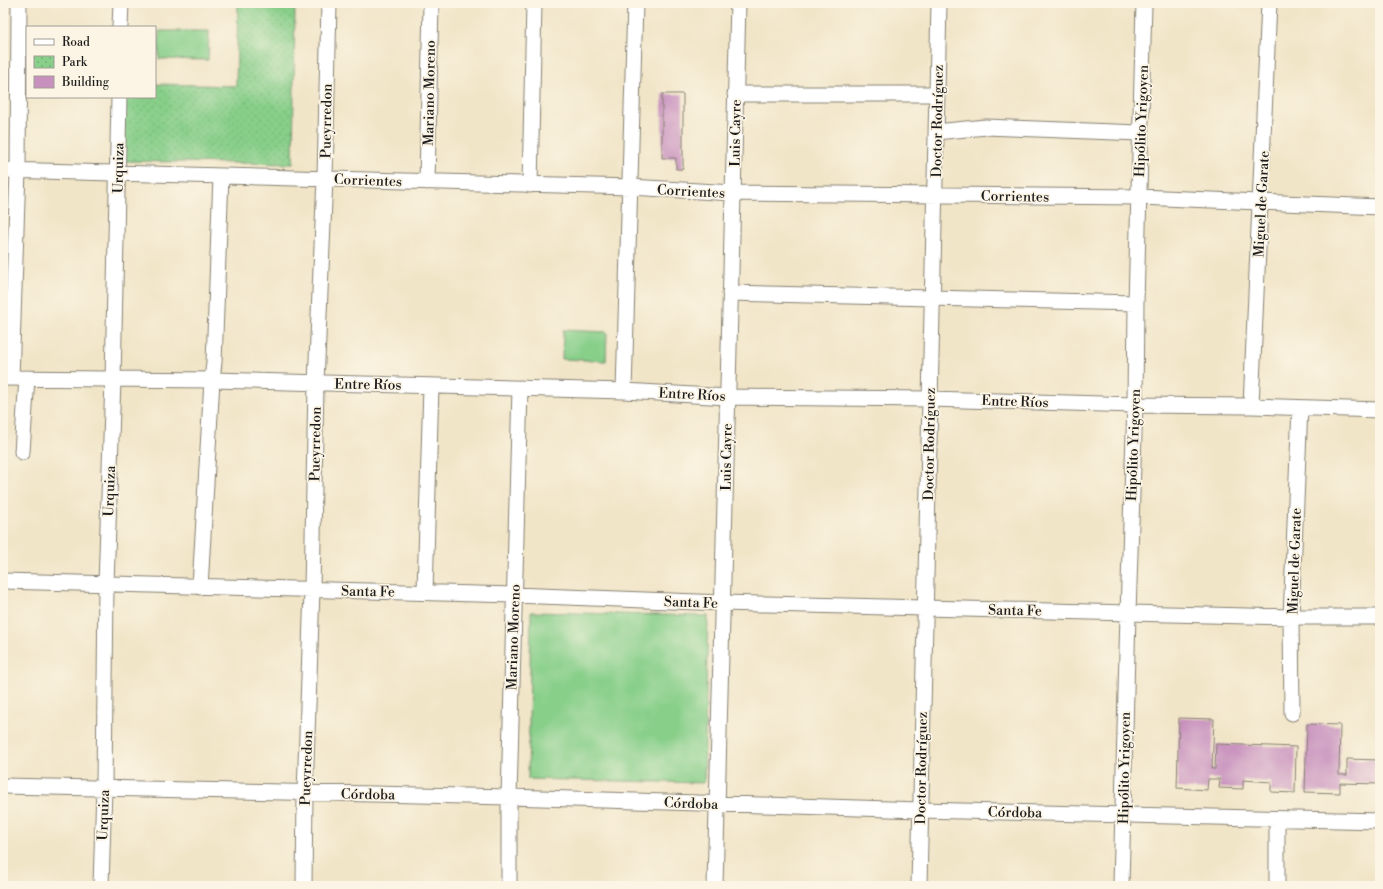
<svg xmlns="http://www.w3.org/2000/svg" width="1383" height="889" viewBox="0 0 1383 889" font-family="'Libre Bodoni',serif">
<defs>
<pattern id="park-dots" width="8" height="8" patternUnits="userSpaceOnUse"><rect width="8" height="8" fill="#88cf8a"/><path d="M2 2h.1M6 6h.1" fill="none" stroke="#75b176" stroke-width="1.8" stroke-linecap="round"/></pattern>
</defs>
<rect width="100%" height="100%" fill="#fcf5e5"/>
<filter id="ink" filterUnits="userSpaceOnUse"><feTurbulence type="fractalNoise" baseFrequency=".025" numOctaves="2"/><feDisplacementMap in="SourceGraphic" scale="8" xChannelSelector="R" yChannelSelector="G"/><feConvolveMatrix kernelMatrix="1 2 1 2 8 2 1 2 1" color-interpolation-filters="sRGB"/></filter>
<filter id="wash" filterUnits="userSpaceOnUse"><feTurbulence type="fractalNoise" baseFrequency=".012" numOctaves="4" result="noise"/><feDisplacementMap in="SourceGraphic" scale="16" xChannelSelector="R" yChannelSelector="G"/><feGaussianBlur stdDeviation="0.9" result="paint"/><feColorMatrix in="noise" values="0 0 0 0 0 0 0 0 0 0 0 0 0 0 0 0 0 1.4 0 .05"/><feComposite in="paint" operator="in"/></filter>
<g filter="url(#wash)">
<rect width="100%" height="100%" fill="#f1e5c8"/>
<path fill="url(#park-dots)" stroke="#527653" d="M238 3H295L293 164 122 161 123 97H155V84L236 86Z"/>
<path fill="#88cf8a" stroke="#527653" d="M159 31H209L208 60 159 59Z
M563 330 607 332 606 361 562 359Z
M531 612 708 616 704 783 528 779Z"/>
<g id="blocks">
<path fill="#c790bd" d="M662 94H683V169H676V158H662Z
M1179 718 1214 719 1212 769H1215L1216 744 1296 747 1295 793 1271 792V782L1243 780V789L1219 788 1220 779H1208L1207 790 1177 788Z
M1307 724 1340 725 1339 775H1347V759L1380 760V784L1340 783V793L1305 792Z"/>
</g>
</g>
<g filter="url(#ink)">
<use href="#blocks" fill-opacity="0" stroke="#868072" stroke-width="1"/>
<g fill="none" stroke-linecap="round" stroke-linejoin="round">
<defs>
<path id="minor" d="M120 27 121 3
M735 94H937
M936 132 986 127 1140 133
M3 170 630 187 733 193 1139 197 1380 207
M427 182 431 3
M530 185 534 3
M730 293 1136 303
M3 378 212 380 624 391 728 397 930 399 1135 405 1251 406 1380 410
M11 378 18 170 19 3
M624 391 635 3
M1251 406 1269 3
M22 452 27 378
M3 581 514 595 723 603 1291 617H1380
M200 587 212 380 214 362 221 176
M425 592 431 386
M1292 713 1291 617 1300 408
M3 786 509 797 920 810 1380 821
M101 886 104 788 106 584 113 380 119 97
M304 886 305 793 312 590 316 383 325 178 329 3
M509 886V797L520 388
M715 886 738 3
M919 886 939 3
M1121 886 1128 613 1135 405 1136 303 1144 3
M1277 886V819"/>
</defs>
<use href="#minor" stroke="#868072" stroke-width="17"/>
<use href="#minor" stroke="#fff" stroke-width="15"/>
</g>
</g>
<g text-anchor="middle" stroke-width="3.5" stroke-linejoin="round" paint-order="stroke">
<g font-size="14" fill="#1c1c1c" stroke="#fcf5e5">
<text transform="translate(429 93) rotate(-89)" y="5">Mariano Moreno</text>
<text transform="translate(326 121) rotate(-89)" y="5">Pueyrredon</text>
<text transform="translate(937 121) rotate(-89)" y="5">Doctor Rodríguez</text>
<text transform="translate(1141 121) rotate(-88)" y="5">Hipólito Yrigoyen</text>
<text transform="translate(735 133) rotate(-89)" y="5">Luis Cayre</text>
<text transform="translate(118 168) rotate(-89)" y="5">Urquiza</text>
<text transform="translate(368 180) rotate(2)" y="5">Corrientes</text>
<text transform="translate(691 191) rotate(3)" y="5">Corrientes</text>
<text transform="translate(1015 196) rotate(1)" y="5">Corrientes</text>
<text transform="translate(1261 204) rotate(-87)" y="5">Miguel de Garate</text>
<text transform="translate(368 384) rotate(1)" y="5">Entre Ríos</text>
<text transform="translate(692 394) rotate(3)" y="5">Entre Ríos</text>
<text transform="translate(1015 401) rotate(2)" y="5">Entre Ríos</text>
<text transform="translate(315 444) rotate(-89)" y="5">Pueyrredon</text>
<text transform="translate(929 444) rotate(-89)" y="5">Doctor Rodríguez</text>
<text transform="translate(1133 445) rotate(-88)" y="5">Hipólito Yrigoyen</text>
<text transform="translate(726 457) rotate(-89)" y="5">Luis Cayre</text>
<text transform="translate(109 491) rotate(-88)" y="5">Urquiza</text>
<text transform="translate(1294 561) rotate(-88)" y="5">Miguel de Garate</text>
<text transform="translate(368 591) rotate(1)" y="5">Santa Fe</text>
<text transform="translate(691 602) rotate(2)" y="5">Santa Fe</text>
<text transform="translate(1015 610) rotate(1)" y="5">Santa Fe</text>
<text transform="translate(513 637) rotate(-88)" y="5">Mariano Moreno</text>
<text transform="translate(306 768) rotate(-88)" y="5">Pueyrredon</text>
<text transform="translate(921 768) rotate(-89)" y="5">Doctor Rodríguez</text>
<text transform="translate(1124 768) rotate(-89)" y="5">Hipólito Yrigoyen</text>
<text transform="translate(368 794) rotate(1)" y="5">Córdoba</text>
<text transform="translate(691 803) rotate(2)" y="5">Córdoba</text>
<text transform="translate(1015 812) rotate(1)" y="5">Córdoba</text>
<text transform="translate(103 815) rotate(-88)" y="5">Urquiza</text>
</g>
</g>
<rect width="1383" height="889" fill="none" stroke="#fcf5e5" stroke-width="16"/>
<rect x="26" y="26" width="130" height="72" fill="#fcf5e5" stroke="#a29e95"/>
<rect x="34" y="39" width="20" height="6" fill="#ffffff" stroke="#a29e95"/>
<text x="62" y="46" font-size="12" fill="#1c1c1c">Road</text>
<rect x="34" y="56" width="20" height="12" fill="url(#park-dots)" stroke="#a29e95"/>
<text x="62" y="66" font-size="12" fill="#1c1c1c">Park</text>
<rect x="34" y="76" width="20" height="12" fill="#c790bd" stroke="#a29e95"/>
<text x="62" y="86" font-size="12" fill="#1c1c1c">Building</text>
</svg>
